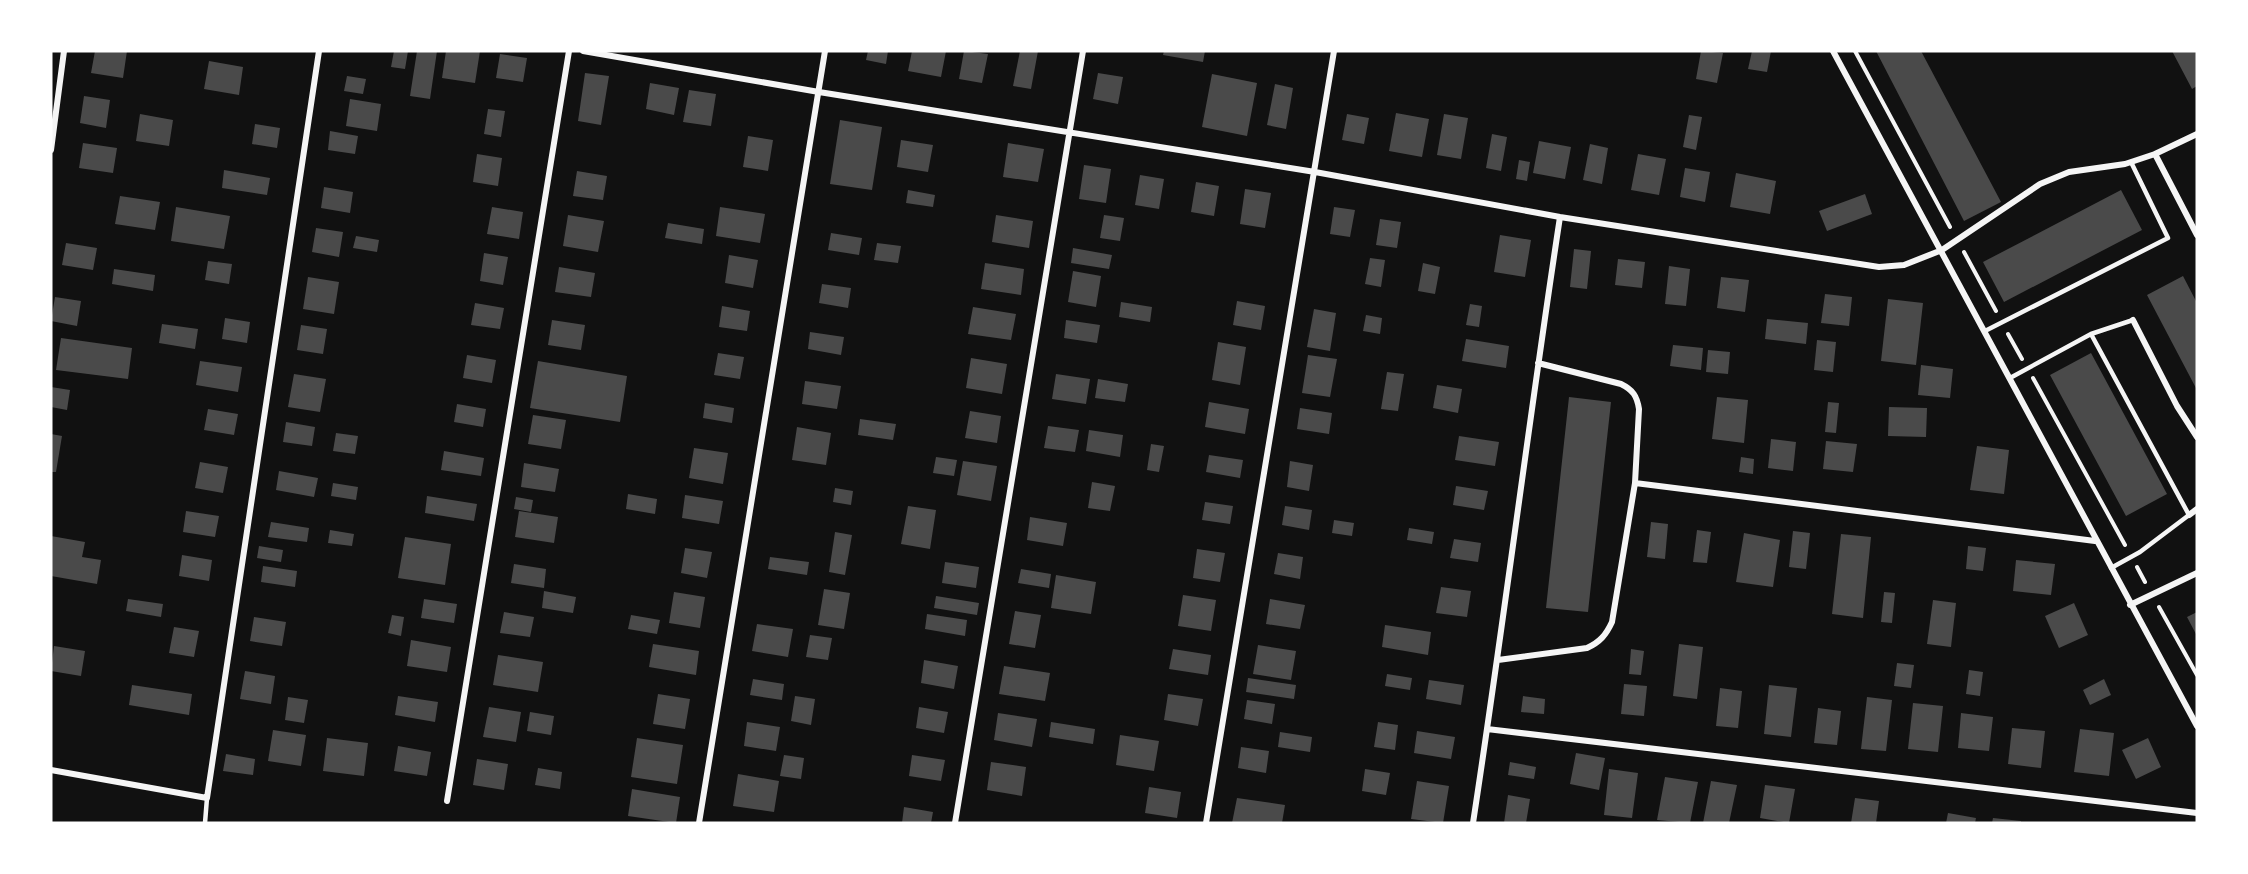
<svg xmlns="http://www.w3.org/2000/svg" width="2248" height="874" viewBox="0 0 2248 874" font-family="Overpass,sans-serif">
<rect width="100%" height="100%" fill="#111"/>
<path fill="#4a4a4a" d="M95 51H127L123 78 91 73Z
M394 51H408L405 69 391 67Z
M417 51H437L430 99 410 96Z
M446 51H480L475 83 442 78Z
M868 51H888L886 64 866 60Z
M912 51H946L941 77 908 71Z
M964 51 988 54 982 83 959 79Z
M1020 51H1038L1031 89 1013 86Z
M1164 51H1205L1203 62 1163 55Z
M1701 51 1723 53 1717 83 1696 79Z
M1752 51H1771L1767 72 1748 69Z
M1876 51H1921L2001 202 1964 221Z
M2172 51H2197V86L2192 89Z
M500 54 527 58 523 82 496 78Z
M209 61 243 67 239 95 204 89Z
M585 73 609 76 601 125 578 121Z
M1098 73 1123 77 1118 104 1093 99Z
M1212 74 1257 83 1247 136 1202 127Z
M347 76 366 79 363 94 344 91Z
M650 83 679 88 674 115 646 109Z
M1275 84 1293 88 1286 129 1267 125Z
M689 90 716 94 711 126 683 122Z
M84 96 110 100 106 128 80 123Z
M350 99 381 104 377 131 346 126Z
M488 109 505 111 501 137 484 134Z
M1396 113 1429 119 1422 157 1389 151Z
M140 114 173 120 169 146 136 141Z
M1347 114 1369 118 1364 144 1342 140Z
M1444 114 1468 118 1461 159 1437 155Z
M1689 115 1702 117 1696 150 1683 147Z
M840 120 882 127 872 190 830 184Z
M255 124 280 128 277 148 252 144Z
M330 131 358 136 355 154 328 150Z
M1492 134 1507 137 1501 171 1486 168Z
M748 136 773 140 768 171 743 167Z
M901 140 933 145 928 172 897 167Z
M1539 141 1571 147 1565 179 1533 173Z
M83 143 117 148 113 173 79 168Z
M1008 143 1044 149 1038 182 1003 177Z
M1590 144 1608 148 1602 184 1583 180Z
M477 154 502 158 498 186 473 182Z
M1638 154 1666 159 1659 195 1631 190Z
M1519 160 1530 162 1527 181 1516 179Z
M1084 165 1111 169 1106 203 1079 199Z
M1685 168 1710 172 1705 202 1680 197Z
M224 170 270 178 267 195 222 188Z
M577 171 607 176 603 200 573 196Z
M1736 173 1776 181 1770 214 1730 207Z
M1140 175 1164 179 1159 209 1135 205Z
M1196 182 1219 186 1214 216 1191 212Z
M324 187 353 192 350 213 321 208Z
M1245 189 1271 193 1265 228 1240 224Z
M908 190 935 195 933 207 906 203Z
M2121 190 2142 230 2004 302 1983 262Z
M1865 194 1872 214 1827 231 1819 211Z
M120 196 160 202 155 230 115 224Z
M176 207 230 216 224 249 171 241Z
M492 207 523 212 519 239 487 234Z
M720 207 765 214 760 243 716 236Z
M1334 207 1355 210 1350 237 1330 234Z
M568 215 604 221 598 252 563 246Z
M996 215 1033 221 1029 248 992 242Z
M1104 215 1124 218 1120 241 1100 238Z
M1380 219 1401 222 1397 248 1376 245Z
M668 223 704 229 702 244 665 238Z
M316 228 343 232 339 257 312 252Z
M831 233 862 238 859 255 828 250Z
M1500 235 1531 240 1525 277 1494 272Z
M356 236 379 240 377 252 353 248Z
M66 243 97 248 93 270 62 265Z
M877 243 901 246 898 263 874 260Z
M1073 248 1112 255 1109 269 1071 263Z
M1574 249 1591 251 1587 289 1570 287Z
M484 253 508 257 503 285 480 281Z
M729 255 758 260 753 288 725 283Z
M1370 258 1385 260 1381 287 1365 284Z
M1618 259 1645 262 1642 288 1615 285Z
M208 261 232 264 229 284 205 280Z
M985 263 1024 269 1021 295 981 289Z
M1423 263 1440 267 1435 294 1418 291Z
M1669 266 1690 269 1686 306 1665 304Z
M559 267 595 273 591 297 555 292Z
M114 269 155 275 153 291 112 284Z
M1073 271 1101 276 1096 307 1068 302Z
M2183 276 2197 303V390L2147 295Z
M308 277 339 282 334 314 303 309Z
M1721 277 1749 280 1745 312 1717 308Z
M822 284 851 288 848 308 819 303Z
M1825 294 1852 297 1849 326 1821 323Z
M55 297 81 301 77 326 51 321Z
M1888 299 1923 303 1916 365 1881 361Z
M1237 301 1265 306 1261 330 1233 325Z
M1121 302 1152 307 1150 322 1119 317Z
M475 303 504 308 500 329 471 325Z
M1470 304 1482 306 1479 327 1466 325Z
M722 306 750 311 747 331 719 327Z
M973 307 1016 314 1011 340 968 334Z
M1314 309 1336 313 1330 351 1307 347Z
M1366 315 1382 318 1380 334 1363 331Z
M225 318 250 322 247 343 222 339Z
M1767 319 1808 323 1806 344 1765 339Z
M552 320 585 325 581 350 548 345Z
M1066 320 1100 325 1097 343 1064 338Z
M162 324 198 329 195 349 159 343Z
M301 325 327 329 323 354 297 350Z
M810 332 844 337 841 355 808 349Z
M61 338 132 348 128 379 56 370Z
M1466 339 1509 346 1506 368 1462 361Z
M1817 340 1836 342 1833 372 1814 370Z
M1218 342 1246 347 1240 385 1212 380Z
M1673 345 1703 348 1701 370 1670 366Z
M1708 350 1730 352 1728 374 1706 372Z
M718 353 744 357 740 379 714 375Z
M2091 353 2167 494 2126 516 2050 375Z
M467 355 496 360 492 383 463 378Z
M1308 355 1337 359 1330 397 1302 393Z
M971 358 1007 364 1002 394 966 388Z
M200 361 242 367 238 392 196 385Z
M538 361 627 376 620 422 530 408Z
M1921 365 1953 369 1950 398 1918 395Z
M1387 372 1404 374 1398 411 1381 409Z
M294 374 326 379 320 412 288 407Z
M1056 374 1090 379 1086 404 1052 399Z
M1098 379 1128 384 1125 402 1095 398Z
M805 381 841 386 837 409 802 404Z
M1437 385 1462 389 1458 413 1433 408Z
M51 387 70 390 67 410 51 407Z
M1569 397 1611 402 1588 612 1546 608Z
M1717 397 1748 400 1744 443 1712 439Z
M1209 402 1249 409 1245 434 1205 427Z
M1828 402 1839 403 1836 433 1825 432Z
M705 403 734 408 732 423 703 418Z
M457 404 486 409 483 427 454 422Z
M1889 407 1927 408 1926 437 1888 436Z
M1300 408 1332 413 1329 434 1297 429Z
M208 409 238 414 234 435 204 430Z
M970 411 1001 416 997 443 965 438Z
M533 415 566 420 561 449 528 444Z
M860 419 896 424 893 440 858 435Z
M286 422 315 427 312 446 283 442Z
M1048 426 1079 430 1075 452 1044 448Z
M797 427 831 433 826 465 792 460Z
M1089 430 1123 435 1120 457 1086 451Z
M336 433 358 436 355 454 333 451Z
M51 434 62 436 56 472H51Z
M1459 436 1499 442 1495 466 1455 460Z
M1771 439 1796 442 1793 471 1768 468Z
M1826 441 1857 444 1853 472 1823 469Z
M1151 444 1164 446 1159 472 1147 470Z
M1977 446 2009 450 2004 494 1970 490Z
M694 448 728 453 723 484 689 478Z
M444 451 484 458 481 476 441 470Z
M1209 455 1243 460 1240 478 1206 472Z
M936 457 957 460 954 476 933 473Z
M1741 457 1754 459 1753 474 1739 472Z
M963 461 997 466 991 501 957 495Z
M1290 461 1313 465 1309 491 1287 487Z
M200 462 228 467 223 493 195 488Z
M524 463 559 469 555 492 521 487Z
M279 471 318 478 314 497 276 490Z
M1092 482 1115 486 1110 511 1088 508Z
M333 483 358 487 356 500 331 496Z
M1456 486 1488 491 1484 510 1453 505Z
M835 488 853 491 851 505 833 502Z
M628 494 657 499 655 514 626 509Z
M685 495 723 501 719 524 682 518Z
M427 496 477 504 474 521 425 513Z
M516 497 533 500 531 512 514 509Z
M1205 502 1233 506 1230 524 1202 520Z
M908 506 936 510 930 549 901 544Z
M1285 506 1312 510 1309 530 1282 525Z
M186 511 219 516 215 537 183 532Z
M519 511 558 517 554 543 515 537Z
M1030 517 1067 523 1063 546 1027 540Z
M1334 520 1354 523 1352 536 1332 533Z
M271 522 309 528 307 542 268 537Z
M1651 522 1668 524 1665 559 1647 557Z
M1409 528 1434 532 1432 544 1407 540Z
M330 530 354 534 352 546 328 543Z
M1697 530 1711 532 1707 563 1693 562Z
M1793 531 1810 533 1806 569 1789 567Z
M835 532 852 535 845 575 829 572Z
M1744 533 1780 540 1773 587 1736 582Z
M1841 534 1871 537 1863 618 1832 614Z
M51 536 85 542 82 557 101 560 97 584 51 576Z
M405 537 451 544 445 585 398 578Z
M1454 539 1481 543 1478 562 1450 558Z
M259 546 283 550 281 562 257 558Z
M1968 546 1986 548 1983 571 1966 569Z
M685 548 712 552 707 578 681 573Z
M1197 549 1225 553 1220 582 1193 578Z
M1278 553 1303 557 1300 579 1274 574Z
M182 555 212 560 209 581 179 576Z
M770 557 809 562 807 575 768 569Z
M2016 560 2055 564 2051 595 2013 591Z
M945 562 979 567 976 588 942 583Z
M514 564 546 569 544 588 511 583Z
M263 566 297 571 295 587 261 582Z
M1021 569 1051 574 1049 588 1018 583Z
M1056 575 1096 582 1091 614 1051 608Z
M1441 587 1471 591 1467 617 1436 613Z
M824 589 850 593 844 629 818 625Z
M544 591 576 597 573 613 542 608Z
M674 592 705 597 700 628 669 623Z
M1884 592 1895 593 1892 623 1881 622Z
M1183 595 1216 600 1211 631 1178 626Z
M936 596 979 603 977 615 934 608Z
M128 599 163 604 161 617 126 611Z
M424 599 457 604 454 623 421 618Z
M1270 599 1305 605 1300 629 1266 624Z
M1933 600 1956 603 1951 647 1927 644Z
M2074 603 2088 635 2059 648 2045 616Z
M1015 611 1041 615 1035 648 1009 644Z
M504 612 534 617 530 637 500 633Z
M2197 612V636L2187 617Z
M927 614 967 620 965 636 925 629Z
M392 615 404 617 401 636 388 633Z
M631 615 660 620 657 634 628 629Z
M254 617 286 622 282 646 250 641Z
M757 624 793 629 788 657 752 651Z
M1385 625 1431 632 1428 655 1382 647Z
M174 627 199 631 194 657 169 653Z
M810 635 832 638 828 660 806 657Z
M411 640 451 647 447 672 407 666Z
M653 644 699 651 696 675 649 667Z
M1679 644 1703 647 1697 699 1673 696Z
M1258 645 1296 651 1291 680 1253 674Z
M54 646 85 651 81 676 51 671Z
M1173 649 1211 655 1208 675 1169 669Z
M1631 649 1644 651 1641 675 1629 674Z
M498 655 543 662 538 692 493 685Z
M924 660 958 666 954 689 921 683Z
M1897 663 1914 665 1911 688 1894 686Z
M1004 666 1050 673 1045 701 999 694Z
M1969 670 1983 672 1980 696 1966 694Z
M245 671 275 676 271 704 240 699Z
M1387 674 1412 678 1410 690 1385 686Z
M1248 678 1296 685 1294 699 1246 692Z
M753 679 784 684 782 700 750 695Z
M2104 679 2111 695 2090 705 2083 690Z
M1429 680 1464 685 1461 705 1426 699Z
M1624 684 1647 686 1644 716 1621 714Z
M132 685 192 694 189 715 129 705Z
M1769 685 1797 688 1791 737 1764 734Z
M1720 688 1742 691 1738 728 1716 726Z
M658 694 690 699 685 729 653 724Z
M1168 694 1203 699 1198 726 1164 720Z
M398 696 438 702 435 722 395 715Z
M795 696 815 699 811 725 791 721Z
M1523 696 1545 699 1544 714 1521 712Z
M288 697 308 700 304 723 285 720Z
M1867 697 1892 700 1886 751 1861 749Z
M1247 700 1275 704 1272 724 1244 719Z
M1913 703 1943 706 1938 752 1908 749Z
M489 707 521 712 516 742 483 737Z
M919 707 948 712 944 733 916 728Z
M1818 708 1841 711 1837 745 1814 743Z
M530 712 554 716 551 735 527 731Z
M998 713 1037 719 1032 747 994 740Z
M1961 713 1993 717 1989 751 1958 748Z
M747 722 780 727 776 751 744 746Z
M1051 722 1095 729 1093 744 1049 737Z
M1378 722 1398 725 1395 750 1374 747Z
M2012 728 2045 731 2041 768 2008 764Z
M2080 729 2114 733 2109 776 2074 772Z
M273 730 306 735 301 766 268 761Z
M1417 731 1455 737 1451 759 1414 753Z
M1280 732 1312 737 1310 752 1278 747Z
M1120 735 1159 741 1154 771 1116 765Z
M327 738 368 743 364 776 323 771Z
M637 738 683 745 677 784 631 777Z
M2148 738 2161 767 2136 779 2122 750Z
M398 746 431 752 427 776 394 771Z
M1241 747 1269 751 1266 773 1238 768Z
M1576 753 1605 758 1599 790 1570 784Z
M226 754 255 759 253 775 223 771Z
M784 755 804 758 801 779 780 776Z
M912 755 945 760 941 781 909 776Z
M477 759 508 764 504 790 473 785Z
M991 762 1026 767 1022 796 987 790Z
M1510 762 1536 767 1534 779 1508 775Z
M538 768 562 772 560 789 535 785Z
M1365 769 1390 773 1386 795 1362 791Z
M1609 769 1638 773 1632 818 1604 815Z
M738 774 779 781 774 812 733 806Z
M1665 777 1698 782 1690 823 1657 820Z
M1417 781 1449 786 1443 823 1411 819Z
M1711 781 1737 785 1729 823H1703Z
M1765 785 1795 789 1789 823 1760 818Z
M1149 787 1181 792 1177 818 1145 813Z
M632 789 680 797 676 823 628 816Z
M1508 795 1530 799 1526 823H1504Z
M1237 798 1285 805 1282 823H1232Z
M1855 798 1879 801 1876 823H1851Z
M904 807 933 812 931 823H902Z
M1948 813 1976 818 1975 823H1946Z
M1993 818 2021 821V823H1992Z"/>
<g fill="none" stroke-linecap="round" stroke-linejoin="round">
<path stroke="#f5f5f5" stroke-width="4" d="M1855 51 1950 227
M1964 252 1996 311
M2008 334 2022 359
M2033 378 2125 545
M2137 567 2145 582
M2159 607 2197 675"/>
<path stroke="#f5f5f5" stroke-width="4.5" d="M1985 331 2168 238 2131 162
M2091 334 2189 515 2140 552 2111 568
M2010 378 2091 334 2133 320
M205 823 207 798"/>
<path stroke="#f5f5f5" stroke-width="6" d="M583 51 819 92 1315 172 1560 217 1879 267 1904 265 1942 250 2040 184 2069 172 2125 164 2155 154 2197 134
M1833 51C1956 275 2074 502 2197 726
M51 150 64 51
M2155 154 2197 235
M2133 320 2177 406 2197 437
M1635 483 2095 541
M2189 515 2197 509
M2130 605 2197 573
M1498 660 1587 648C1600 642 1606 635 1612 622L1635 483 1639 409C1637 396 1633 390 1621 384L1538 363
M1487 729 2197 813
M51 770 207 798 319 51
M447 801 569 51
M699 823 825 51
M955 823 1083 51
M1206 823 1334 51
M1473 823C1504 621 1529 419 1560 217"/>
</g>
<rect width="2248" height="874" fill="none" stroke="#ffffff" stroke-width="105"/>
</svg>
